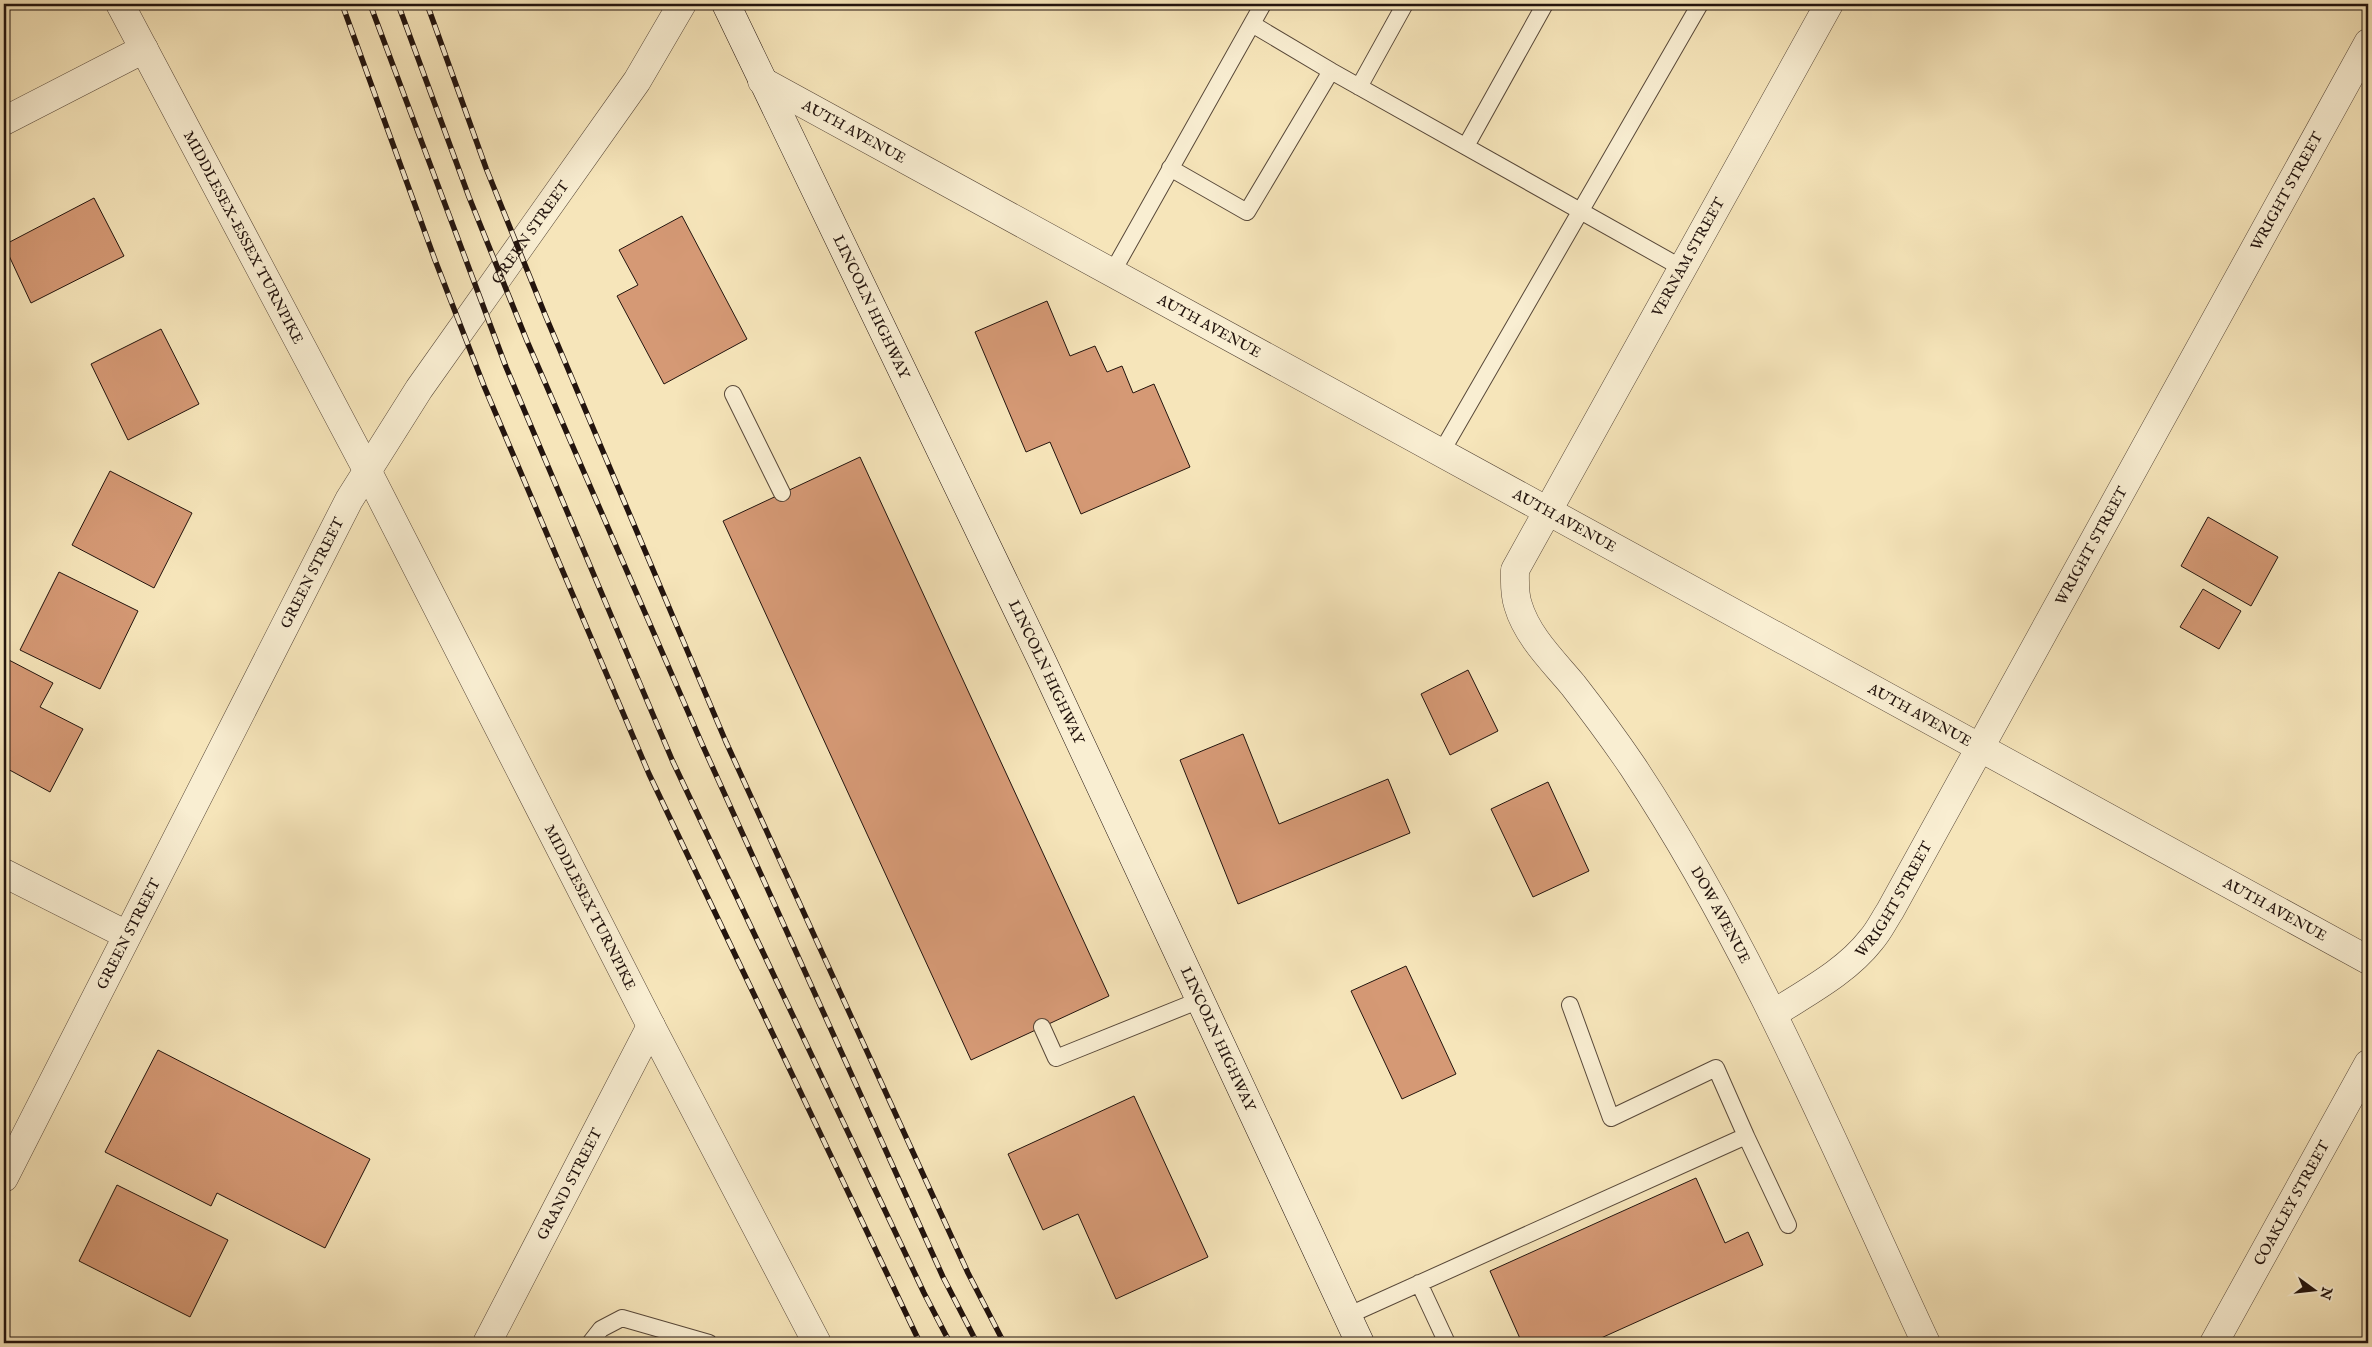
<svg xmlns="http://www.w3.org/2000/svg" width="2372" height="1347" viewBox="0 0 2372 1347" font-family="'IM FELL English',serif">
<rect width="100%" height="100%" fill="#f6e5ba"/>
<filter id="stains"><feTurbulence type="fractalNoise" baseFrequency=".004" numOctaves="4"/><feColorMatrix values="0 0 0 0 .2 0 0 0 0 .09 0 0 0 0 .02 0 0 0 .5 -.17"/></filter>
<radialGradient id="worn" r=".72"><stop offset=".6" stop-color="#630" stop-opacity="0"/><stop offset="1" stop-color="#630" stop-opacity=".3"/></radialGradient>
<path fill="#d59975" stroke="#23140e" d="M94 198 124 256 31 303 4 245Z
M682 216 747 339 664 384 617 296 638 285 619 250Z
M1047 301 1070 356 1095 346 1107 372 1122 366 1133 393 1154 384 1190 467 1081 514 1050 442 1026 452 975 332Z
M161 329 199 404 128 440 91 364Z
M860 457 1109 996 971 1060 723 521Z
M110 471 192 513 154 588 72 545Z
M2208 517 2278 557 2251 606 2181 566Z
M59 572 138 611 100 689 20 650Z
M2203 589 2241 611 2219 649 2180 627Z
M7 659 53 683 40 707 83 729 50 792 4 767V664Z
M1468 670 1498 731 1450 755 1421 694Z
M1243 734 1279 824 1388 779 1410 833 1238 904 1180 760Z
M1548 782 1589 871 1533 897 1491 809Z
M1406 966 1456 1074 1402 1099 1351 991Z
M158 1050 370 1159 325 1248 217 1193 211 1206 105 1152Z
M1134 1096 1208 1257 1116 1299 1078 1214 1043 1230 1008 1154Z
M1696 1178 1725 1243 1748 1232 1763 1265 1590 1343H1522L1490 1271Z
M117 1185 228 1240 190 1317 79 1261Z"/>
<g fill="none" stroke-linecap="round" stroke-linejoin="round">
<defs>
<path id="service" d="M1252 24 1331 71
M1359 87 1405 4
M1466 146 1545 4
M1170 168 1247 212 1331 71 1682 268
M1113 271 1263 4
M733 394 782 493
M1442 451 1700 4
M1570 1005 1611 1118 1716 1068 1746 1136
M1042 1027 1056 1058 1200 1000
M1419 1283 1447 1343
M1347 1316 1746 1136 1788 1225
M590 1343 601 1329 622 1318 709 1343"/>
<g id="minor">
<path id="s1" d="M1829 4 1515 570C1515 582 1514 593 1518 605 1527 636 1553 661 1573 685 1594 712 1614 739 1633 767 1752 947 1835 1148 1926 1343"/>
<path id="s2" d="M762 81 2368 960"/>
<path d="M4 121 144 49"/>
<path id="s3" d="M367 470 651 1026 817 1343"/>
<path d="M4 873 127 935"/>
<path id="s4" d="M1773 1014C1807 992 1846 972 1871 940 1879 931 1884 920 1890 911L2368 43"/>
<path id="s5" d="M487 1343 651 1026"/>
<path id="s6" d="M2214 1343 2368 1064"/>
</g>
<g id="tertiary">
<path id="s7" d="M120 4 367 470"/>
<path id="s8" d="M4 1178 349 500 419 389 637 81 682 4"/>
</g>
<g id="secondary">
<path id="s9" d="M726 4 1043 663 1360 1343"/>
</g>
</defs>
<use href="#service" stroke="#584839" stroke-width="18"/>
<use href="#minor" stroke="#584839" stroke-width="29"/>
<use href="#tertiary" stroke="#584839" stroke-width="29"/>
<use href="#secondary" stroke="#23140e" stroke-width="29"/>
<use href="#service" stroke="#f9eed2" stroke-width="16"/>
<use href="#minor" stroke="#f9eed2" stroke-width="28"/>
<use href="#tertiary" stroke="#f9eed2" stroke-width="28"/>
<use href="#secondary" stroke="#f9eed2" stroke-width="28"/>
<defs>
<path id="rail" d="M342 4 435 260 484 386 649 774 920 1343
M370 4 506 367 673 762 924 1293 950 1343
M398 4 469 197 527 341 702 744 943 1277 977 1343
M427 4 486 168 546 317 726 742 968 1273 1004 1343"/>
</defs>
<use href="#rail" stroke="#23140e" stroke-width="5.5"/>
<use href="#rail" stroke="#f9eed2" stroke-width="4" stroke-dasharray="11" stroke-linecap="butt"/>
</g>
<g text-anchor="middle" stroke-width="4" stroke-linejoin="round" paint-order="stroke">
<g font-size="15" fill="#23140e" stroke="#f9eed2">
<text dy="5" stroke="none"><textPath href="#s2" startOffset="105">AUTH AVENUE</textPath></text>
<text dy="5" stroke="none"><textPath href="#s4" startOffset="980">WRIGHT STREET</textPath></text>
<text dy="5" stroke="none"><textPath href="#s8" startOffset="1084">GREEN STREET</textPath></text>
<text dy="5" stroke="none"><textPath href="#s7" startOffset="264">MIDDLESEX-ESSEX TURNPIKE</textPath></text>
<text transform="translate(1688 257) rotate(-61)" y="5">VERNAM STREET</text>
<text dy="5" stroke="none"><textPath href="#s9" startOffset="336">LINCOLN HIGHWAY</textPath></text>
<text dy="5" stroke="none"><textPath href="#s2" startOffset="510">AUTH AVENUE</textPath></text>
<text dy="5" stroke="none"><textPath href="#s2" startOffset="915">AUTH AVENUE</textPath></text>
<text dy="5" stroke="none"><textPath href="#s4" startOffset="575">WRIGHT STREET</textPath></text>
<text dy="5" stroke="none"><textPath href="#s8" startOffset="679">GREEN STREET</textPath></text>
<text dy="5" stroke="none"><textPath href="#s9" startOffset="741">LINCOLN HIGHWAY</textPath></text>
<text dy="5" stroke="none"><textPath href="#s2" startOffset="1320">AUTH AVENUE</textPath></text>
<text dy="5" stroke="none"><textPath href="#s4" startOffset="170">WRIGHT STREET</textPath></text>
<text dy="5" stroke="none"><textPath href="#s3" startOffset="491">MIDDLESEX TURNPIKE</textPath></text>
<text dy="5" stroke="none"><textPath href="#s2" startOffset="1725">AUTH AVENUE</textPath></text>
<text dy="5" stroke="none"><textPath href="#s1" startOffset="1054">DOW AVENUE</textPath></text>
<text dy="5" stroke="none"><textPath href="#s8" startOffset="274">GREEN STREET</textPath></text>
<text dy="5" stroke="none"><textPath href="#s9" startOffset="1146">LINCOLN HIGHWAY</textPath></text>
<text dy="5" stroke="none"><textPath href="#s5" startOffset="179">GRAND STREET</textPath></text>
<text dy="5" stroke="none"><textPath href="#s6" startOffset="160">COAKLEY STREET</textPath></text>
</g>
</g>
<rect width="2372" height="1347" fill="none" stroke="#f6e5ba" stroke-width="20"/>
<rect x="5" y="5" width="2362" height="1337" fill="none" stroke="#23140e" stroke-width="2.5"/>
<rect x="10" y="10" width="2352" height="1327" fill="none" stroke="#23140e"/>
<g transform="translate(2314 1290) rotate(105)" stroke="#f9eed2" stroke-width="4" paint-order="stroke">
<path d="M0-4L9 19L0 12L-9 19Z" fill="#23140e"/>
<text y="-8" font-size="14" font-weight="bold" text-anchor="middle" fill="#23140e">N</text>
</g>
<rect width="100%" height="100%" filter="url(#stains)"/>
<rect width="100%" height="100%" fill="url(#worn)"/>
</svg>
